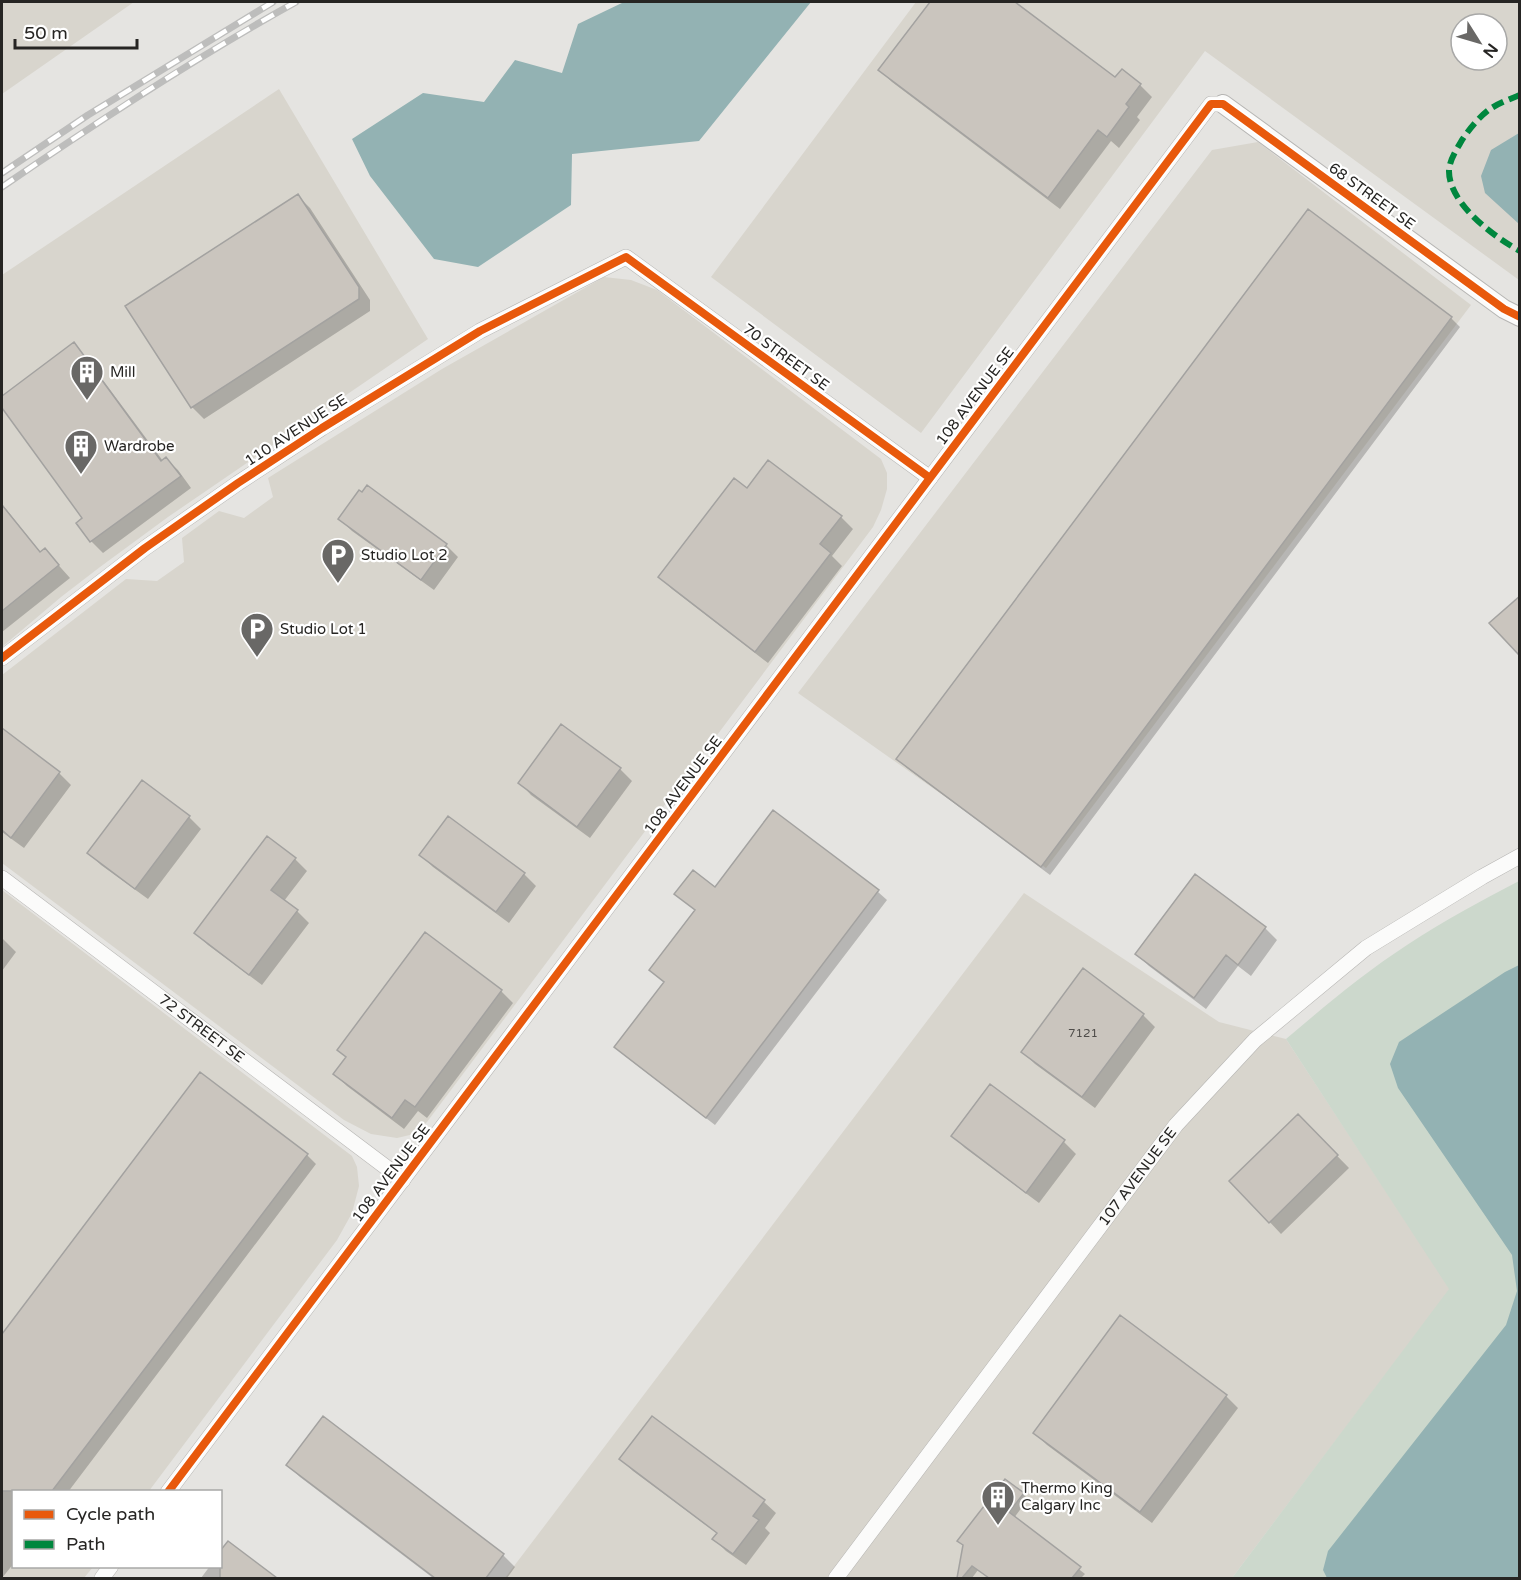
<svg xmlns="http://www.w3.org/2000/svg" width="1521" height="1580" viewBox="0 0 1521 1580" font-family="'Varela Round',sans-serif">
<rect width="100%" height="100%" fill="#e5e4e1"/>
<path fill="#d8d5cd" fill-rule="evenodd" d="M2 2H134L2 94Z
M916 2H1519V280L1205 51 921 433 711 277ZM1461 24H1497V60H1461Z
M279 89 428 339 168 517 100 567 61 597 2 647V275Z
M1258 142 1471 305 1046 868 798 693 1212 150Z
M604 277 631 280 657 290 881 459 887 473V489L881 510 873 527 427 1122 414 1134 397 1138 371 1134 344 1120 2 863V675L126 579 157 581 184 562 182 538 219 511 244 518 273 497 268 478 442 369Z
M2 890 352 1156 357 1167 359 1186 352 1213 337 1240 149 1491 14 1492V1566L93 1567 84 1578H2Z
M1024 893 1219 1022 1286 1039 1450 1289 1232 1578H505Z"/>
<path fill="#ccd8cc" d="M1519 881V1578H1232L1449 1289 1286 1039C1325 1006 1364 973 1407 945 1443 921 1481 901 1519 881Z"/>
<path fill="#93b2b3" d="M624 2H811L699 141 572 154 571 205 478 267 434 259 370 176 352 139 423 93 484 102 515 60 562 73 578 24Z
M1519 133V224L1485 193 1481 176 1491 150Z
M1519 965V1578H1327L1323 1570 1328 1551 1506 1325 1517 1291 1512 1255 1398 1088 1390 1064 1399 1042 1505 972Z"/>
<path fill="#0003" d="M932 2H1013L1116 79 1140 85 1152 97 1137 117 1140 120 1119 148 1111 141 1060 209 892 82 880 70Z
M298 196 310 208 370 300V311L204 419 192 407Z
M1451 318 1460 327 1050 875 907 768 898 759Z
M74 344 85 356 163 461 166 459 178 470 191 488 103 553 91 541 78 523 85 518 2 406V398Z
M747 490 841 517 853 529 832 556 842 566 768 663 672 589 660 577Z
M2 504 41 553 45 550 70 578 2 632Z
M340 519 446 545 458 557 434 590 352 531Z
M2 730 59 773 71 785 24 848 2 832Z
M620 769 632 781 590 838 531 795 520 783Z
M774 812 878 892 887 900 715 1125 625 1056 616 1047 665 983 651 970 696 911 676 894 715 889Z
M189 817 201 829 148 899 101 865 89 853Z
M421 855 524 874 536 886 509 923 433 867Z
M295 859 307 871 284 901 297 911 309 923 262 985 208 945 196 933Z
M1195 876 1265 928 1277 940 1251 976 1238 966 1206 1009 1149 966 1137 954Z
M426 934 501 991 513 1003 427 1118 418 1111 404 1129 347 1086 335 1074 347 1058Z
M2 938 16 952 2 971Z
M1143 1015 1155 1027 1095 1108 1035 1064 1023 1052Z
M201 1074 307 1155 316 1164 68 1492H14V1563L2 1578V1336Z
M990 1086 1064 1142 1076 1154 1039 1203 965 1148 953 1136Z
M1298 1116 1349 1168 1281 1234 1231 1181Z
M1226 1396 1238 1408 1152 1523 1047 1445 1035 1433Z
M324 1418 503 1555 515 1567 507 1578H433L300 1477 288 1465Z
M621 1459 764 1502 776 1513 765 1528 770 1533 746 1565 726 1551 714 1539 718 1534 633 1471Z
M1023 1494 1028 1499 1014 1518 1085 1574 1081 1578H989L978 1570 972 1578H959L965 1546Z
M228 1543 275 1578H201L210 1566H220Z"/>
<path fill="#cac5be" stroke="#a3a2a0" stroke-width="1.5" d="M930 2H1015L1115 77 1122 69 1141 84 1126 104 1129 107 1107 137 1098 130 1048 198 878 70Z
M298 194 359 287V299L191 408 125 306Z
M1308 209 1452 317 1041 867 896 759Z
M74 342 161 461 166 457 181 476 90 542 76 523 82 518 2 408V396Z
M768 460 842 516 820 544 831 553 755 652 658 577 734 478 747 488Z
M367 485 447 544 421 580 338 519 359 490 362 492Z
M2 505 40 552 45 548 59 565 2 611Z
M1520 596V656L1489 623Z
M561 724 621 768 577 827 518 783Z
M2 728 60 772 11 838 2 830Z
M142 780 190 816 135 889 87 853Z
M773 810 879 890 706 1118 614 1047 664 982 649 970 695 910 674 894 693 870 715 887Z
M448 816 525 873 496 912 419 855Z
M267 836 296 858 271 890 298 910 249 975 194 933Z
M1195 874 1266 927 1238 965 1226 955 1194 998 1135 954Z
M425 932 502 990 415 1107 405 1100 392 1118 333 1074 346 1057 337 1050Z
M1083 968 1144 1014 1082 1097 1021 1052Z
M200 1072 308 1154 52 1491H2V1334Z
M990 1084 1065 1140 1026 1193 951 1136Z
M1298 1114 1338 1155 1269 1223 1229 1181Z
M1120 1315 1227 1395 1140 1512 1033 1433Z
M323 1416 504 1554 486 1578H435L286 1465Z
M652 1416 765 1500 753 1516 759 1520 733 1554 712 1539 717 1533 619 1459Z
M1005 1479 1024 1493 1009 1512 1081 1567 1072 1578H989L972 1566 962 1578H957L963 1545 957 1541Z
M228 1541 277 1578H220V1551Z"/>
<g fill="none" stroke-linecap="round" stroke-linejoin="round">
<defs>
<g id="minor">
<path d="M2 658 145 548 238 483 322 428 480 331 626 257 930 478"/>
<path id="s1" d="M2 878 403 1180"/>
<path d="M168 1492 1211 104H1223"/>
<path d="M102 1578 111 1566"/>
<path id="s2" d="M836 1578 1176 1125 1255 1040 1366 948 1482 877 1520 856"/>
</g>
<path id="tertiary" d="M1223 104 1504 309 1520 317"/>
</defs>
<use href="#minor" stroke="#b6b5b3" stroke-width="16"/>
<use href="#tertiary" stroke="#b6b5b3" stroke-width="20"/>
<use href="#minor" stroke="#fbfbfa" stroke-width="15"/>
<use href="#tertiary" stroke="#fbfbfa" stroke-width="18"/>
<defs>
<path id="rail" d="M2 173 88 115 273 2
M2 187C97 122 195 58 296 2"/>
</defs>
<use href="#rail" stroke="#bdbdbc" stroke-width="7"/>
<use href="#rail" stroke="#fff" stroke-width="4.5" stroke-dasharray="14" stroke-linecap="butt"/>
<path stroke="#00873e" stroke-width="6" stroke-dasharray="12 6" stroke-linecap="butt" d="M1520 95C1510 99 1499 103 1490 109 1479 117 1470 128 1462 140 1457 149 1450 159 1449 170 1448 203 1494 237 1520 251"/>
<defs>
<path id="cycleway" d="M2 658 145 548 238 483 322 428 480 331 626 257 930 478
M168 1492 1211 104H1223L1504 309 1520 317"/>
</defs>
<use href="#cycleway" stroke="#fff" stroke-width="11"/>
<use href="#cycleway" stroke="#e8590c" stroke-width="8"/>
</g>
<defs>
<symbol id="building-pin" viewBox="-11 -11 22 30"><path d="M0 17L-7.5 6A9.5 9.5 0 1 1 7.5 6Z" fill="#696866" stroke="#fff"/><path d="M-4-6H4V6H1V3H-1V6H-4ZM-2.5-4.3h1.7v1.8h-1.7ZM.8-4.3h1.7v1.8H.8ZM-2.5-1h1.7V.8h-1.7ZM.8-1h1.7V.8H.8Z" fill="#fff"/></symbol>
<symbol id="parking-pin" viewBox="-11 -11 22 30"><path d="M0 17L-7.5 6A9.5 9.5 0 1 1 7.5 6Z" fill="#696866" stroke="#fff"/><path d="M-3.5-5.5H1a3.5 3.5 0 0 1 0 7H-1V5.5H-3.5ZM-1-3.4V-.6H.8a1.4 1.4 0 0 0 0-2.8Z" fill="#fff"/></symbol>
</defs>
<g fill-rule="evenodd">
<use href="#building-pin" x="68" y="353" width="38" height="52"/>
<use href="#building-pin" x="62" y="427" width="38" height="52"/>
<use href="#parking-pin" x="319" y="536" width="38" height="52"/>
<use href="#parking-pin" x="238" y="610" width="38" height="52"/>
<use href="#building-pin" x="979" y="1478" width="38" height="52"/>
</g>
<g text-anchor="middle" stroke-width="4.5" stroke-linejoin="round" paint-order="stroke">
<g font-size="12" fill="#4f4d4a">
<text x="1083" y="1037">7121</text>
</g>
<g font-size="15" fill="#262523" stroke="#fff">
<text transform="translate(1372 196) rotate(36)" y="5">68 STREET SE</text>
<text transform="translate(786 357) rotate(36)" y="5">70 STREET SE</text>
<text transform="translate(975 396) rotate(-53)" y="5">108 AVENUE SE</text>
<text transform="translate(296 430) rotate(-33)" y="5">110 AVENUE SE</text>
<text transform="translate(683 785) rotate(-53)" y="5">108 AVENUE SE</text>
<text dy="5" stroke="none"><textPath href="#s1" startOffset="250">72 STREET SE</textPath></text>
<text transform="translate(391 1173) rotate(-53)" y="5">108 AVENUE SE</text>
<text dy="5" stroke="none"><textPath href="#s2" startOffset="502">107 AVENUE SE</textPath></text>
</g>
<g font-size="15" fill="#262523" stroke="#fff" text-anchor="start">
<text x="110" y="377">Mill</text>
<text x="104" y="451">Wardrobe</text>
<text x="361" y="560">Studio Lot 2</text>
<text x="280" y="634">Studio Lot 1</text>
<text x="1021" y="1493">Thermo King<tspan x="1021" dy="17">Calgary Inc</tspan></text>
</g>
</g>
<rect width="1521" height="1580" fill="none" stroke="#262523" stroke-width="6"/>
<rect x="12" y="1490" width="210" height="78" fill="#ffffff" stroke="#a8a8a7" stroke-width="1.5"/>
<rect x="24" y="1510" width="30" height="9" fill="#e8590c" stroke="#a8a8a7" stroke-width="1.5"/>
<text x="66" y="1520" font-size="18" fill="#262523">Cycle path</text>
<rect x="24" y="1540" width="30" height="9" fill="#00873e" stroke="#a8a8a7" stroke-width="1.5"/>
<text x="66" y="1550" font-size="18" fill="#262523">Path</text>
<g transform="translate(1479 42) rotate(127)"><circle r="28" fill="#ffffff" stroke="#a8a8a7" stroke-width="1.5"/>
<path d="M0-4.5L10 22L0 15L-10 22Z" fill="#696866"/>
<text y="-9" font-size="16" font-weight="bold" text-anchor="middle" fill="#262523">N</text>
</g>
<path d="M15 39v9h122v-9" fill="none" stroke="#262523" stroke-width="3"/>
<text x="24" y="39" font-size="18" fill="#262523" stroke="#ffffff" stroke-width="4.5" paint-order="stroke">50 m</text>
</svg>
